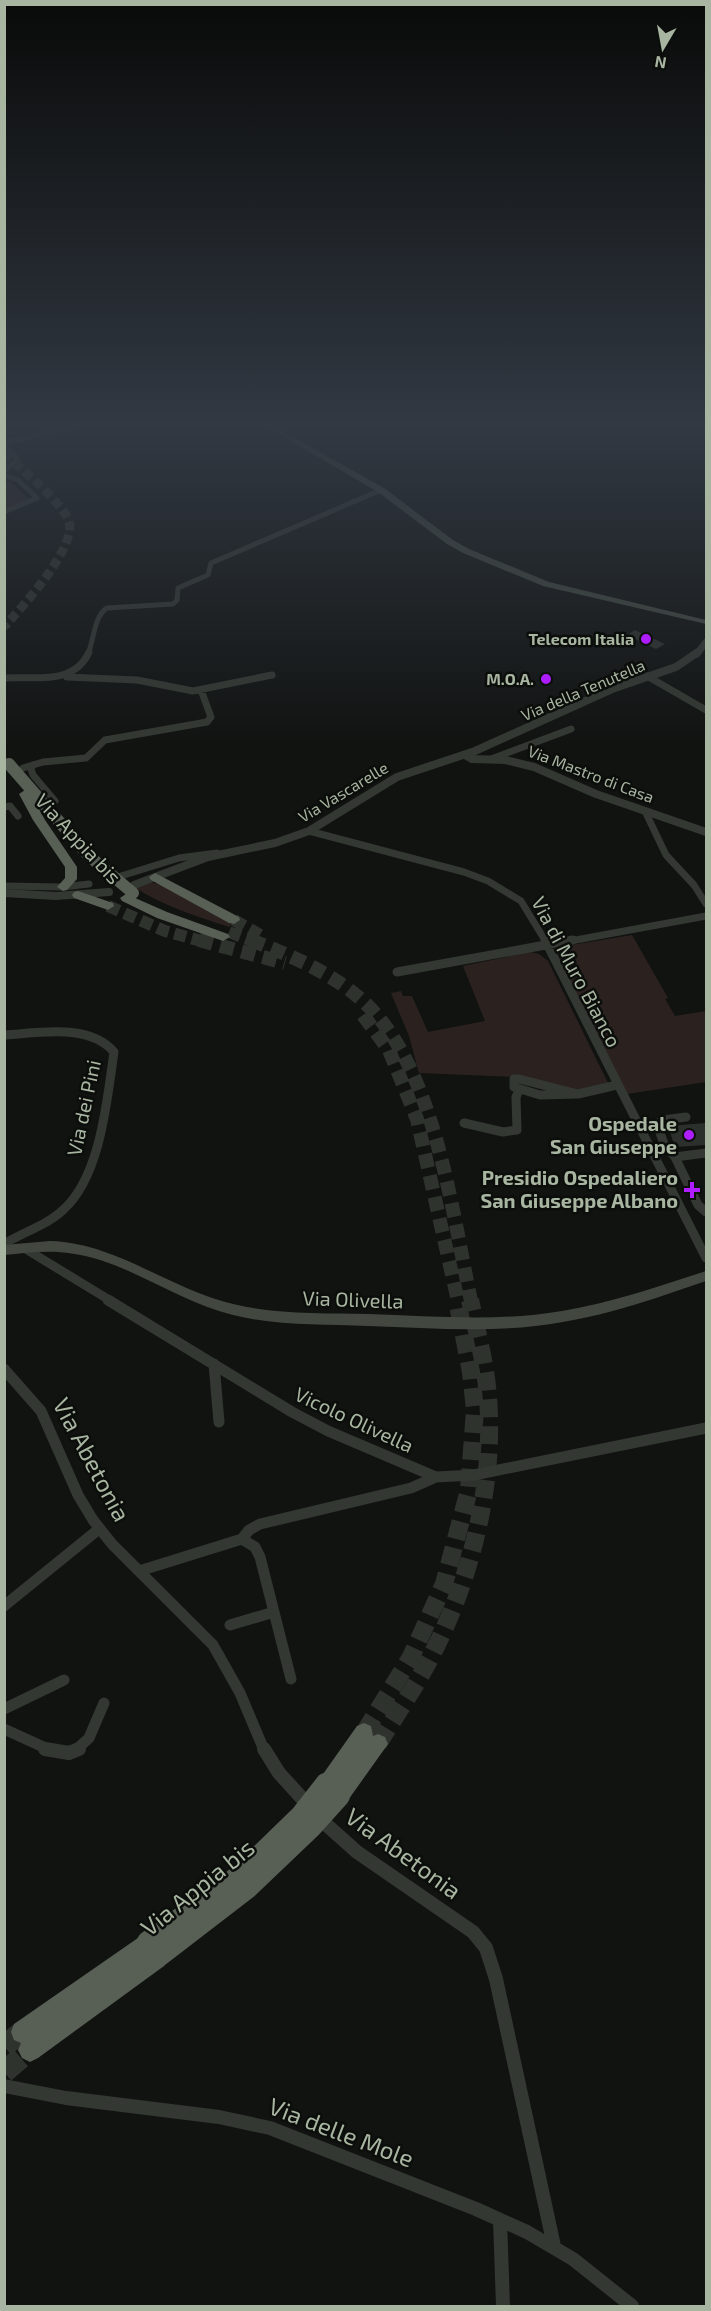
<svg xmlns="http://www.w3.org/2000/svg" width="711" height="2311" viewBox="0 0 711 2311" font-family="'Exo 2',sans-serif">
<rect width="100%" height="100%" fill="#111311"/>
<path fill="#2b2220" d="M10 481 30 499 5 510V483Z
M149 882 163 885 232 924 229 927C196 916 163 906 134 887Z
M632 935 668 998 665 999 675 1016 706 1011V1082L627 1094 554 948Z
M530 952 539 954 548 961 608 1083 577 1091 516 1077 419 1073 409 1036 391 993 401 991 403 996H412L428 1032 485 1021 463 966Z"/>
<path fill="#2c302c" d="M635 630 665 644 656 649 627 635Z
M706 1123V1145L675 1147 668 1126Z"/>
<g fill="none" stroke-linecap="round" stroke-linejoin="round">
<path stroke="#2f332e" stroke-width="9" stroke-dasharray="9 4.5" stroke-linecap="butt" d="M4 454C19 466 63 504 69 521 77 548 21 608 4 627"/>
<path stroke="#2f332e" stroke-width="12" stroke-dasharray="12 6" stroke-linecap="butt" d="M108 906 165 931 205 942
M234 920 262 936
M229 932 255 942"/>
<path stroke="#2f332e" stroke-width="14" stroke-dasharray="14 8" stroke-linecap="butt" d="M199 940 285 963
M251 940C294 957 340 976 372 1010 436 1079 452 1211 471 1301
M363 1015 389 1050 417 1119 458 1301"/>
<path stroke="#2f332e" stroke-width="18" stroke-dasharray="18 9" stroke-linecap="butt" d="M364 1733 411 1657 444 1584 469 1490 475 1410 471 1372 457 1300
M378 1744C394 1718 411 1693 426 1666 473 1579 500 1470 485 1371 481 1347 475 1323 470 1300"/>
<path stroke="#2f332e" stroke-width="22" stroke-dasharray="22 11" stroke-linecap="butt" d="M4 2046 22 2032
M4 2072 30 2050"/>
<path stroke="#333832" stroke-width="5" d="M4 443 85 424
M4 445 18 459 4 471
M4 475 18 480 37 498 4 512
M88 654C94 640 94 616 107 608L173 604 177 600 178 588 208 575 211 563 381 490"/>
<path stroke="#333832" stroke-width="7" d="M647 676 706 710
M67 677 137 680 193 691 272 675
M4 678C34 676 74 686 89 652
M491 759 571 729
M33 765 31 769 33 775 55 801
M23 768 43 762 86 758 105 740 207 722 211 717 201 690
M4 807 10 806 18 816
M645 811 666 855 694 885 706 904
M309 831 464 872 488 881 521 901 546 942
M121 876 179 858 217 853
M4 886 63 887 89 884
M565 942 706 916"/>
<path stroke="#333832" stroke-width="9" d="M545 940 706 1258
M397 972 573 940
M4 1035C39 1033 89 1023 114 1052 107 1099 101 1175 64 1209 48 1225 23 1232 4 1244
M514 1079H519L578 1094 540 1095 514 1087Z
M578 1094 617 1085
M464 1123 503 1132 517 1130 516 1097 519 1090
M706 1153 675 1157 698 1205 706 1212
M675 1157 664 1144 657 1124 663 1120 686 1117
M24 1248 111 1301"/>
<path stroke="#333832" stroke-width="11" d="M108 1300 292 1412 328 1431 436 1477 474 1475 706 1428
M214 1364 219 1422
M4 1369 41 1411 78 1495 93 1520 112 1544 213 1645 240 1693 264 1750
M242 1539 255 1547 260 1557 291 1679
M139 1571 242 1539 249 1530 260 1524 411 1488 436 1477
M4 1606 99 1529
M230 1625 274 1612
M4 1709 64 1680
M4 1729 50 1750
M76 1750 89 1738 104 1703"/>
<path stroke="#333832" stroke-width="14" d="M45 1749 69 1753 79 1749
M264 1749 279 1773 309 1806
M320 1819 357 1852 473 1932 486 1948 496 1979 554 2246
M4 2086 66 2098 219 2117 270 2128 476 2209 527 2232 573 2259 632 2306
M500 2220 503 2306"/>
<path stroke="#333832" stroke-width="7" d="M697 654 706 642"/>
<path stroke="#333832" stroke-width="8" d="M465 755 472 759 505 760 534 767 596 794 706 832
M134 885 208 857 275 843 309 831 397 777 475 751 612 689 676 667 698 652
M4 893 56 896 109 892"/>
<path fill="#424840" fill-rule="evenodd" d="M260 423H268L384 488 453 540 469 549 549 582 706 620V624L543 586 463 553 447 544 378 492Z
M50 1241C117 1243 169 1289 233 1304 277 1315 323 1313 368 1314 433 1316 498 1322 562 1311 611 1303 659 1286 706 1271V1281C659 1297 612 1314 563 1322 498 1334 433 1328 368 1326 323 1324 277 1326 233 1315 175 1301 127 1260 68 1253 47 1250 25 1253 4 1255V1245Z"/>
<path fill="#586056" fill-rule="evenodd" d="M25 790 31 794 45 820 77 867V879L67 890 63 891 57 887 65 878V867L33 820 19 794Z
M155 873 239 917 240 920 234 924 229 923 151 880 149 877Z
M78 891 113 903 114 906 108 910 74 898 72 895 74 892Z
M126 894 167 912 228 934 230 937 223 941 157 918 122 901 120 898Z
M364 1723 371 1726 373 1736 378 1734 385 1737 388 1744 346 1803 339 1806 332 1803 329 1796 330 1793 326 1794 319 1791 316 1784 357 1726Z
M148 1931 156 1934 159 1942 157 1947 164 1950 167 1958 164 1966 38 2058 30 2062 22 2058 18 2050 21 2043 14 2040 11 2032 14 2024Z"/>
<path stroke="#586056" stroke-width="12" d="M9 764 89 856 133 893"/>
<path stroke="#586056" stroke-width="22" d="M148 1942 238 1877 301 1816 326 1784
M156 1958 247 1888 312 1826 339 1796"/>
</g>
<linearGradient id="sky" x2="0" y2="1"><stop stop-color="#090a09"/><stop offset="0.57" stop-color="#323943"/><stop offset="1" stop-color="#323943" stop-opacity="0"/></linearGradient>
<rect width="711" height="746" fill="url(#sky)"/>
<g fill="#ad1dff" stroke="#0c0e0c" stroke-width="2">
<circle cx="646" cy="639" r="6"/>
<circle cx="546" cy="679" r="6"/>
<circle cx="689" cy="1135" r="6"/>
<path d="M689 1181h6v6h6v6h-6v6h-6v-6h-6v-6h6z"/>
</g>
<g text-anchor="middle" stroke-width="5" stroke-linejoin="round" paint-order="stroke">
<g font-size="16" font-weight="bold" fill="#a8b5a1" stroke="#0c0e0c" text-anchor="end">
<text x="634" y="645">Telecom Italia</text>
<text x="534" y="685">M.O.A.</text>
</g>
<g font-size="16" fill="#a8b5a1" stroke="#0c0e0c">
<text transform="translate(583 690) rotate(-23)" y="6">Via della Tenutella</text>
<text transform="translate(591 774) rotate(21)" y="6">Via Mastro di Casa</text>
<text transform="translate(343 792) rotate(-31)" y="6">Via Vascarelle</text>
</g>
<g font-size="20" fill="#a8b5a1" stroke="#0c0e0c">
<text transform="translate(78 839) rotate(47)" y="7">Via Appia bis</text>
<text transform="translate(576 972) rotate(62)" y="7">Via di Muro Bianco</text>
<text transform="translate(84 1108) rotate(-78)" y="7">Via dei Pini</text>
<text transform="translate(353 1300) rotate(2)" y="7">Via Olivella</text>
<text transform="translate(354 1420) rotate(25)" y="7">Vicolo Olivella</text>
</g>
<g font-size="20" font-weight="bold" fill="#a8b5a1" stroke="#0c0e0c" text-anchor="end">
<text x="677" y="1131">Ospedale<tspan x="677" dy="23">San Giuseppe</tspan></text>
<text x="678" y="1185">Presidio Ospedaliero<tspan x="678" dy="23">San Giuseppe Albano</tspan></text>
</g>
<g font-size="24" fill="#a8b5a1" stroke="#0c0e0c">
<text transform="translate(91 1460) rotate(62)" y="8">Via Abetonia</text>
<text transform="translate(403 1854) rotate(36)" y="8">Via Abetonia</text>
<text transform="translate(198 1888) rotate(-39)" y="8">Via Appia bis</text>
<text transform="translate(341 2133) rotate(21)" y="8">Via delle Mole</text>
</g>
</g>
<rect width="711" height="2311" fill="none" stroke="#a8b5a1" stroke-width="12"/>
<g transform="translate(663 48) rotate(190)" stroke="#0c0e0c" stroke-width="4.5" paint-order="stroke">
<path d="M0-4.5L10 22L0 15L-10 22Z" fill="#a8b5a1"/>
<text y="-9" font-size="16" font-weight="bold" text-anchor="middle" fill="#a8b5a1">N</text>
</g>
</svg>
